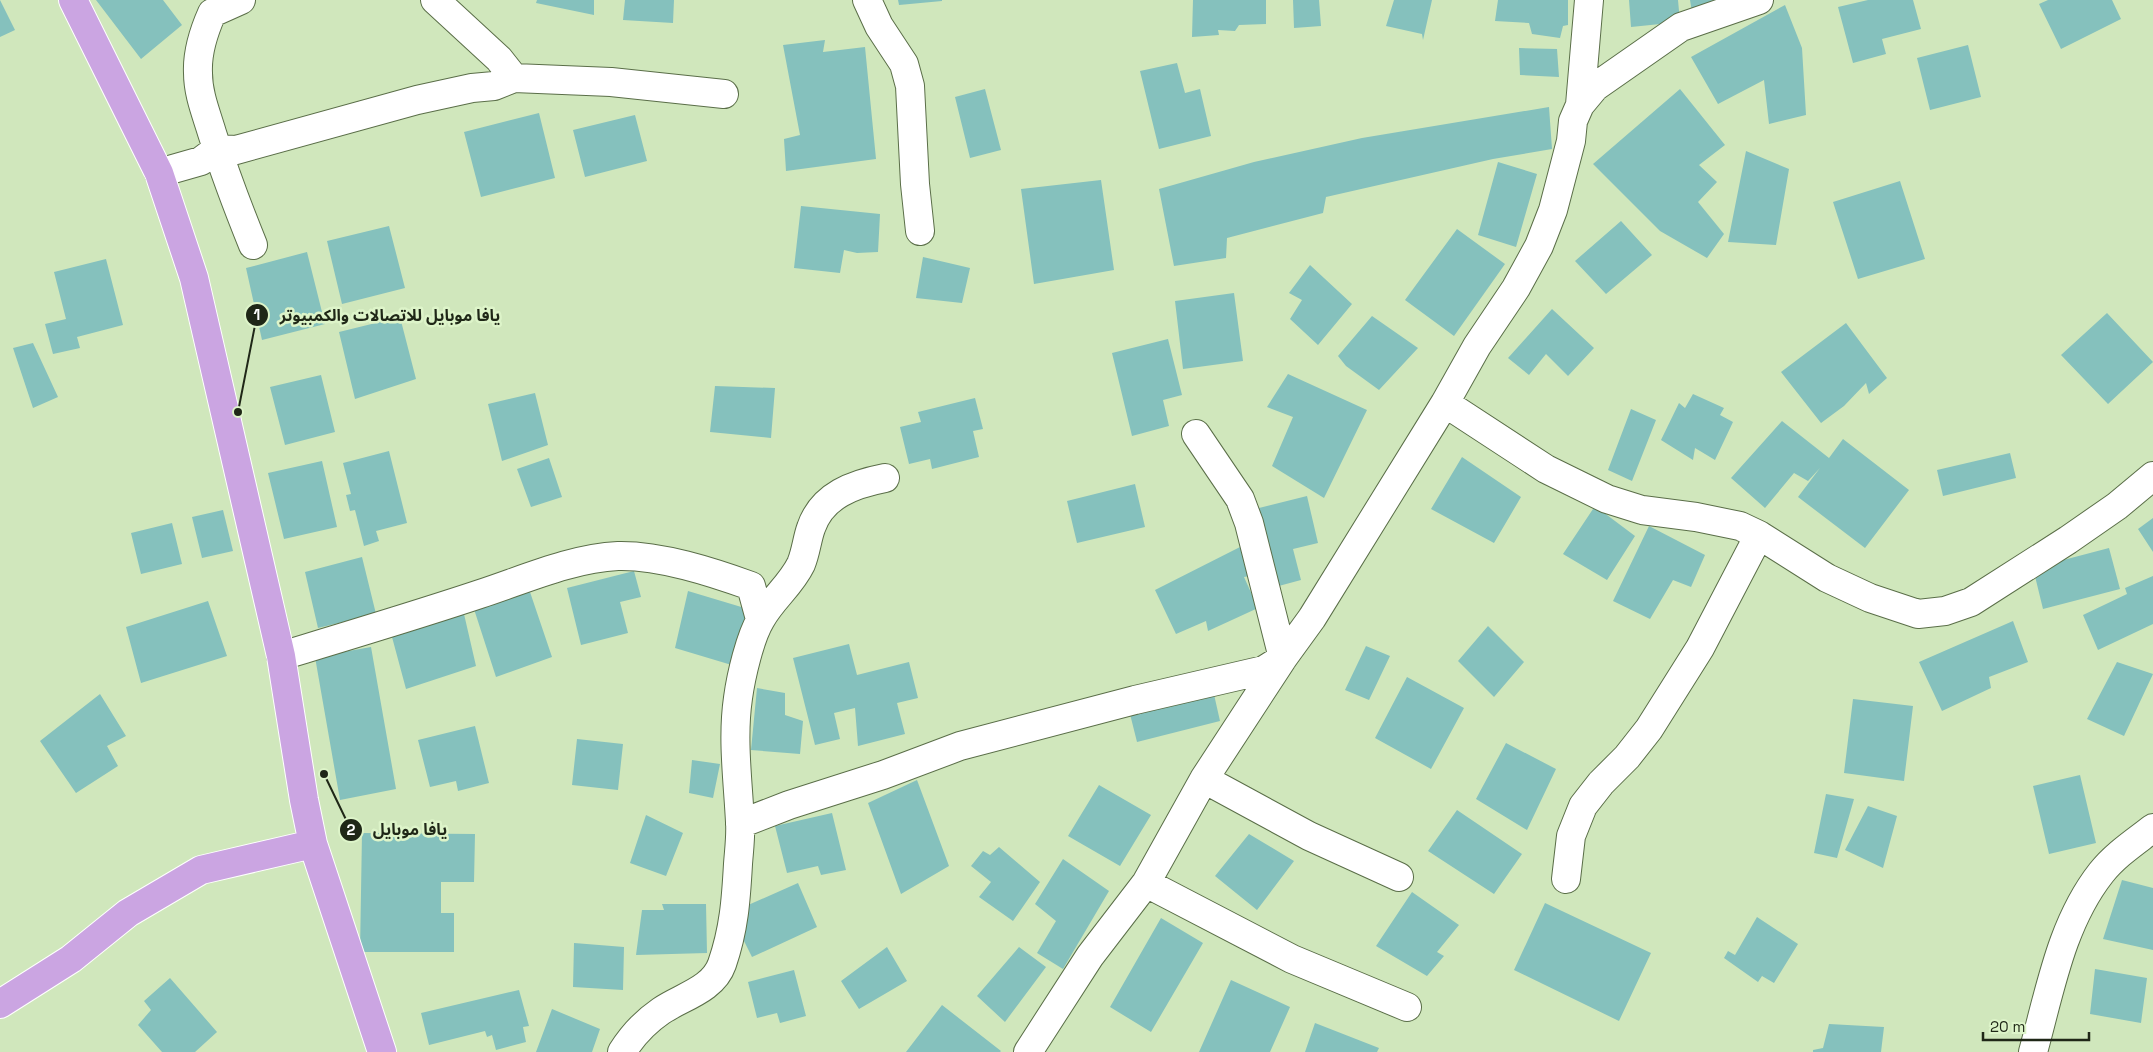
<svg xmlns="http://www.w3.org/2000/svg" width="2153" height="1052" viewBox="0 0 2153 1052" font-family="'Space Grotesk','Noto Sans Arabic',sans-serif">
<rect width="100%" height="100%" fill="#d0e7bc"/>
<path fill="#85c1bd" d="M0 0 15 30 0 37Z
M96 0H163L182 25 141 59Z
M537 0H594V15L536 3Z
M625 0H674L673 23 623 20Z
M898 0H942V1L899 5Z
M1193 0H1266V24L1239 25 1235 31 1218 30 1219 35 1192 37Z
M1293 0H1319L1321 26 1294 28Z
M1394 0H1432L1423 40 1422 34 1386 26Z
M1498 0H1568V25L1563 26 1560 38 1532 34 1529 23 1495 21Z
M1629 0H1678L1680 22 1631 27Z
M1690 0H1734L1692 12Z
M1868 0H1913L1921 29 1882 39 1886 54 1853 63 1838 7Z
M2048 0H2112L2121 19 2061 49 2039 4Z
M1785 5 1802 48 1806 115 1769 124 1764 80 1718 104 1691 57Z
M825 40 823 52 865 47 876 159 786 171 784 139 800 135 783 45Z
M1968 45 1981 97 1930 110 1917 58Z
M1519 48 1557 49 1559 77 1520 75Z
M1177 63 1185 93 1200 89 1211 136 1159 149 1140 71Z
M985 89 1001 150 970 158 955 97Z
M1680 89 1725 145 1699 165 1717 182 1698 202 1724 234 1707 258 1660 231 1593 164Z
M1549 107 1552 149 1493 159 1326 197 1323 213 1227 238 1226 258 1174 266 1159 189 1254 162 1362 138Z
M539 113 555 178 481 197 464 132Z
M635 115 647 161 585 177 573 130Z
M1746 151 1789 169 1776 245 1728 242Z
M1498 162 1537 174 1516 247 1478 235Z
M1101 180 1114 270 1034 284 1021 189Z
M1900 181 1925 259 1858 279 1833 202Z
M801 206 880 214 878 252 857 253 844 250 840 273 794 268Z
M1621 221 1652 255 1606 294 1575 261Z
M389 226 405 288 342 304 327 241Z
M1457 229 1505 264 1454 336 1405 300Z
M307 252 325 324 262 340 246 268Z
M923 257 970 268 962 303 916 298Z
M106 259 123 325 77 337 80 348 53 354 45 324 66 319 54 272Z
M1310 265 1352 304 1318 345 1290 319 1302 300 1289 293Z
M1234 293 1243 361 1183 369 1175 301Z
M1552 309 1594 348 1568 376 1546 354 1529 375 1508 358Z
M2107 313 2153 362 2108 404 2061 355Z
M1372 316 1418 348 1379 390 1346 366 1338 356Z
M400 317 416 379 355 399 339 332Z
M1846 323 1887 378 1869 394 1866 383 1844 406 1821 423 1781 372Z
M1168 339 1182 395 1163 400 1169 426 1132 436 1112 353Z
M33 343 58 397 33 408 13 348Z
M1288 374 1367 410 1324 498 1272 466 1293 417 1267 407Z
M321 375 335 432 285 445 270 387Z
M715 386 775 388 771 438 710 432Z
M535 393 548 445 502 461 488 404Z
M1693 394 1724 408 1720 415 1733 422 1715 460 1695 448 1693 460 1661 440 1679 403 1685 408Z
M975 398 983 429 973 431 979 457 932 469 930 459 909 464 900 427 921 422 918 412Z
M1631 409 1656 420 1632 481 1608 470Z
M1782 421 1829 458 1843 439 1909 490 1865 548 1798 497 1820 468 1808 481 1794 473 1765 508 1731 478Z
M389 451 407 523 376 531 379 541 364 546 355 510 350 511 346 495 351 494 343 463Z
M2010 453 2016 478 1943 496 1937 470Z
M1462 457 1521 497 1494 543 1431 509Z
M549 458 562 497 531 507 517 469Z
M322 461 337 527 284 539 268 473Z
M1135 484 1145 527 1077 543 1067 501Z
M1307 496 1318 543 1293 549 1301 580 1275 587 1255 509Z
M1595 506 1635 536 1607 580 1563 554Z
M223 510 233 551 202 558 192 517Z
M2153 518V552L2138 529Z
M172 523 182 564 141 574 131 533Z
M1649 526 1705 555 1691 587 1673 580 1650 619 1613 601Z
M1242 546 1255 575 1244 577 1258 608 1208 631 1206 621 1176 634 1155 590Z
M2109 548 2120 589 2043 609 2033 568Z
M362 557 376 614 318 628 305 572Z
M634 571 641 597 620 602 628 633 581 645 567 588Z
M2153 576V624L2098 650 2083 615 2127 594 2125 588Z
M688 591 748 609 735 666 675 648Z
M530 592 552 657 496 677 473 606Z
M208 601 227 656 141 683 126 627Z
M464 614 476 666 406 689 392 637Z
M2013 621 2028 662 1989 677 1991 688 1942 711 1919 662Z
M1488 626 1524 662 1494 697 1458 661Z
M849 644 857 675 909 662 918 698 897 703 905 734 858 746 855 708 834 713 840 739 815 745 793 658Z
M1366 646 1390 656 1369 700 1345 690Z
M371 647 396 789 340 800 315 657Z
M2117 662 2153 674 2124 736 2087 719Z
M1407 677 1464 708 1431 769 1375 738Z
M757 688 785 693V715L803 721 800 754 751 750Z
M1213 690 1220 721 1137 742 1129 710Z
M100 694 126 736 107 746 118 766 76 793 40 741Z
M1853 699 1913 706 1904 781 1844 773Z
M475 726 489 783 458 791 456 781 430 787 418 740Z
M577 739 623 744 618 790 572 785Z
M1506 743 1556 769 1527 830 1476 799Z
M692 760 720 764 713 798 689 793Z
M2080 775 2096 843 2049 854 2033 786Z
M917 780 949 866 901 894 868 803Z
M1099 785 1151 815 1120 866 1068 836Z
M1826 794 1854 799 1837 858 1814 853Z
M1868 806 1897 816 1883 868 1845 850Z
M1457 810 1522 854 1494 894 1428 851Z
M832 813 846 870 821 875 818 866 787 873 775 826Z
M646 815 683 833 666 876 630 863Z
M362 833 475 834 474 882H441V913H454V952H360Z
M1249 834 1294 861 1257 910 1215 876Z
M999 847 1040 882 1013 921 979 897 991 882 971 866 983 851 990 855Z
M1063 859 1109 891 1063 969 1037 953 1056 921 1035 904Z
M2122 880 2153 888V950L2103 939Z
M798 883 817 927 752 957 730 913Z
M1412 892 1459 925 1437 952 1444 956 1427 976 1376 946Z
M1545 903 1651 953 1619 1021 1514 970Z
M662 904H706L707 953 636 955 642 910H664Z
M1757 917 1798 944 1774 983 1762 976 1758 982 1724 958 1728 951 1735 955Z
M1161 918 1203 943 1151 1032 1110 1007Z
M574 943 624 947 623 990 573 987Z
M887 947 907 981 859 1009 841 981Z
M1019 947 1046 967 1005 1022 977 996Z
M2095 969 2147 978 2141 1023 2090 1014Z
M794 970 806 1016 780 1023 777 1013 757 1018 748 982Z
M170 978 217 1032 195 1052H162L138 1025 151 1010 144 1001Z
M1231 980 1290 1007 1270 1052H1199Z
M519 990 529 1026 523 1027 526 1042 496 1050 492 1035 487 1037 485 1031 429 1045 421 1013Z
M942 1005 1001 1051 1000 1052H906Z
M552 1009 600 1029 592 1052H536Z
M1315 1023 1379 1048 1377 1052H1305Z
M1829 1024 1884 1027 1881 1052H1813V1050L1823 1048Z"/>
<g fill="none" stroke-linecap="round" stroke-linejoin="round">
<defs>
<path id="minor" d="M241 0 212 13C204 31 197 53 198 73 198 94 206 113 212 133 224 171 238 208 253 245
M435 0 499 59 514 78
M867 0 879 26 904 64 910 86 915 184 920 231
M1580 105 1589 0
M159 173 201 161 217 149 236 150 417 100 472 88 494 86 514 78 611 82 724 94
M1445 403 1546 469 1607 499 1642 510 1696 517 1740 526 1759 535 1827 578 1870 598 1918 614 1945 611 1971 602 2068 540 2117 506 2153 476
M1196 434 1240 499 1249 523 1283 658
M281 656C347 636 414 616 480 594 523 580 572 558 618 556 660 555 712 572 751 586L760 619
M1204 779 1309 836 1399 877
M740 824 789 805 883 775 960 746 1135 700 1264 670 1283 658
M1566 879 1571 836 1583 806 1601 783 1627 757 1649 729 1700 648 1759 535
M1146 883 1292 959 1407 1007
M622 1052C632 1036 645 1022 661 1011 681 997 713 990 722 964 734 929 736 900 738 864 739 850 741 836 740 822 738 781 732 739 738 698 741 676 750 637 761 619 772 599 791 585 801 564 806 552 807 539 811 528 822 495 854 484 885 478
M1028 1052 1090 956 1146 883 1204 779 1283 658 1312 618 1445 403 1477 346 1516 288 1539 246 1553 210 1571 141 1573 121 1580 105 1595 87 1681 27 1759 0
M2033 1052C2050 991 2061 924 2101 873 2115 855 2135 842 2153 828"/>
<path id="major" d="M73 0 159 173 194 278 281 656 304 800 313 844
M0 1004 71 959 128 913 201 870 313 844 382 1052"/>
</defs>
<use href="#minor" stroke="#5a6e48" stroke-width="30"/>
<use href="#major" stroke="#fff" stroke-width="30"/>
<use href="#minor" stroke="#fff" stroke-width="28"/>
<use href="#major" stroke="#cba5e2" stroke-width="28"/>
</g>
<path fill="none" stroke="#1f2717" stroke-width="2" d="M238 412L257 315M324 774L351 830"/>
<g fill="#1f2717" stroke="#ddf4c9" stroke-width="2">
<circle cx="238" cy="412" r="5"/>
<circle cx="324" cy="774" r="5"/>
<circle cx="257" cy="315" r="12"/>
<circle cx="351" cy="830" r="12"/>
</g>
<g font-size="15" text-anchor="middle" font-weight="bold" fill="#fff">
<text x="257" y="320">1</text>
<text x="351" y="835">2</text>
</g>
<g font-size="16" text-anchor="middle" font-weight="bold" fill="#1f2717" stroke="#ddf4c9" stroke-width="5" stroke-linejoin="round" paint-order="stroke">
<text x="390" y="321">يافا موبايل للاتصالات والكمبيوتر</text>
<text x="410" y="835">يافا موبايل</text>
</g>
<path d="M1983 1032v8h106v-8" fill="none" stroke="#1f2717" stroke-width="2.5"/>
<text x="1990" y="1032" font-size="15" fill="#1f2717" stroke="#ddf4c9" stroke-width="4" paint-order="stroke">20 m</text>
</svg>
